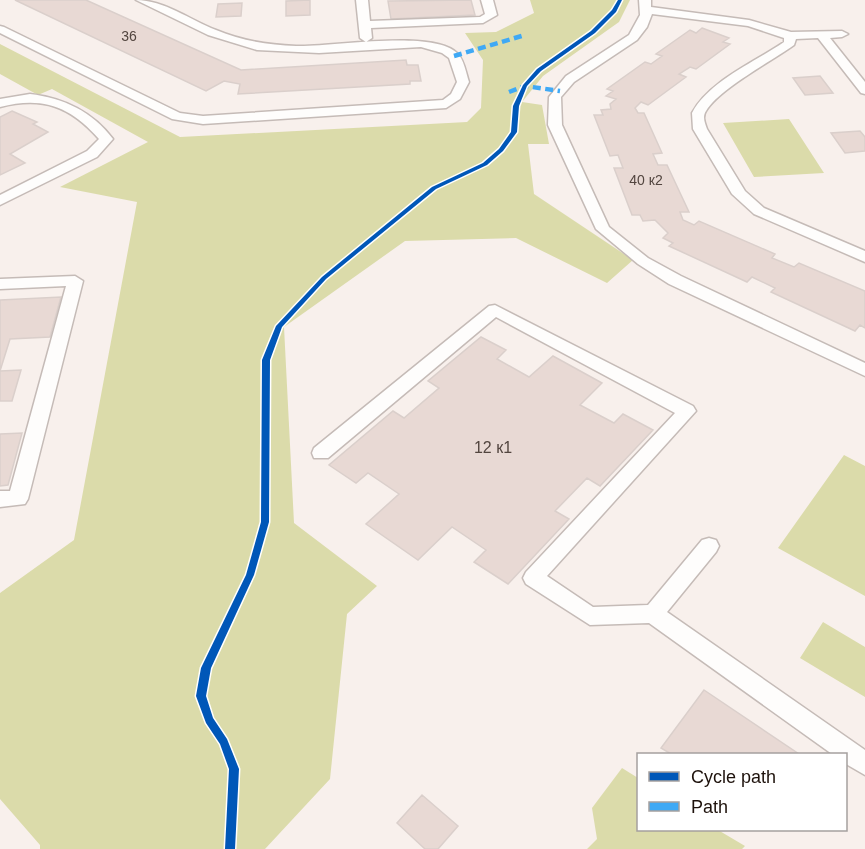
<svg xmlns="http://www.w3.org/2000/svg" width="865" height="849" viewBox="0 0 865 849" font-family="Helvetica,sans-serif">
<rect width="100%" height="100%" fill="#f8f0ec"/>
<path fill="#dbdbaa" d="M530 0H630L619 22 543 76 522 102 542 105 549 144H528L534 194 633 260 607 283 516 238 405 241 284 327 294 523 377 586 347 614 330 779 265 849H40V845L0 799V593L74 540 137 202 60 187 148 142 52 89 38 95 0 74V44L180 137 467 122 481 108 483 60 465 33 496 32 534 13Z
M789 119 824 173 754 177 723 123Z
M844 455 865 466V596L778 548Z
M823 622 865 647V697L800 658Z
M622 768 638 778V830H718L745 846 742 849H587L597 839 592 808Z"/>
<path fill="#e8d9d4" stroke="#dacfcb" stroke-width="1.5" d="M15 0H86L241 70 406 60 407 65H418L421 81H410V84L238 94 240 84 224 81 206 91Z
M310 0V15L286 16V1Z
M471 0 475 15 391 19 388 1Z
M242 3 241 16 216 17 218 4Z
M702 28 729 38 723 42 730 44 696 69 690 67 679 74 686 77 648 105 641 102 635 108 638 113H644L662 153 653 154 658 165H667L689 212H680L683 220 694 225 699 221 775 254 772 258 794 267 799 263 865 291V328L860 325 855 331 771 292 775 288 752 277 747 282 669 246 673 243 663 238 668 233 655 220 643 221 640 215H632L614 168H623L618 155 610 156 594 115H603L601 110 611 109 610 104 616 99 606 96 613 91 607 89 645 62 651 64 662 56 656 54 690 30 696 33Z
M820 76 833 93 805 95 793 78Z
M12 111 37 122 33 124 48 132 10 154 25 163 0 175V117Z
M860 131 865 137V151L845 153 831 133Z
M61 297 50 337 10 339 0 371 21 370 12 401H0V300Z
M481 337 506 350 497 359 529 377 553 356 602 383 580 405 614 423 623 414 653 430 600 486 587 478 555 511 569 519 508 584 474 562 486 550 452 527 418 560 366 524 399 494 368 473 356 483 329 465 393 411 404 418 439 388 428 381Z
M22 433 8 485 0 486V434Z
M704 690 799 754H671L661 748Z
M422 795 458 826 438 849H425L397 823Z"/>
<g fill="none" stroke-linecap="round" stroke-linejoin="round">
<defs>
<path id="service" d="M136 0C164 0 190 20 216 30 242 41 269 45 296 46 333 47 432 29 457 53 464 59 466 73 469 82L460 99 446 108 203 124 172 119 0 33V26L4 27 180 113 203 116 443 100 451 94 457 82 449 58 442 53 421 47 319 53 257 50 208 35Z
M356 0H368L370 21 480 17 485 14 481 0H493L497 15 483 23 371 28 372 38 366 42 360 38Z
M639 0H651V7L749 20 791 32 842 31 848 34 842 37 830 38 865 82V94L861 93 818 38 796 39 794 45C772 61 719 89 706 111 702 117 705 123 707 129L745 191 764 208 865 251V262L754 214 732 194 693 129 692 113C709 81 755 62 784 42V38L748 26 652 14 647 27 637 40 574 82 561 97 562 125 609 227 648 258 681 276 865 363V376L669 284 638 264 596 229 548 125 549 97 566 76 629 35 640 15Z
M30 94C63 98 92 111 113 139L97 157 0 205V195L87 151 99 139C70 106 42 96 0 107V99Z
M75 276 83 281 28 499 25 504 0 507V491H10L66 286 0 289V279Z
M495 305 693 406 696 411 547 576 593 607 648 605 702 540 709 538 716 540 719 546 716 552 667 612 865 750V775L846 764V754H832L649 623 590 625 526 584 523 578 526 572 675 413 496 317 328 458H314L312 453 314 448 489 306Z"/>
</defs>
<use href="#service" stroke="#c5bbb7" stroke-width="3"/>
<use href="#service" fill="#fefdfc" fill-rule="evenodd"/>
<path stroke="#3fa9f5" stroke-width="4.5" stroke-dasharray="8 4.5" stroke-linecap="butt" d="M454 56 525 35
M509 92 525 86 560 91"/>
<defs>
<path id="cycleway" d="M618 0H622L616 12 595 33 541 71 527 86 519 106 517 132 503 151 487 165 436 189 326 279 282 327 270 360 269 522 254 575 211 668 206 696 213 718 227 739 239 769 235 849H225L229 769 220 744 206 723 196 696 201 668 246 575 261 522 262 360 276 326 322 277 432 187 483 163 499 149 511 132 513 106 523 85 537 69 591 31 612 10Z"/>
</defs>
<use href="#cycleway" stroke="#fff" stroke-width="3"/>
<use href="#cycleway" fill="#0057b8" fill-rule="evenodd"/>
</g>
<g text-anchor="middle" stroke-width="4.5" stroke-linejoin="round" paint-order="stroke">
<g font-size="14" fill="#52453f">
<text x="129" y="41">36</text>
<text x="646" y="185">40 к2</text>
</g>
<g font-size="16" fill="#52453f">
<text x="493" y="453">12 к1</text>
</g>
</g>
<rect x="637" y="753" width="210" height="78" fill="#ffffff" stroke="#a5a09e" stroke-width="1.5"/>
<rect x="649" y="772" width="30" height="9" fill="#0057b8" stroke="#a5a09e" stroke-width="1.5"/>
<text x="691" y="783" font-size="18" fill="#1e120c">Cycle path</text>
<rect x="649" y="802" width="30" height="9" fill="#3fa9f5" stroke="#a5a09e" stroke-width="1.5"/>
<text x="691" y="813" font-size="18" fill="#1e120c">Path</text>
</svg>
